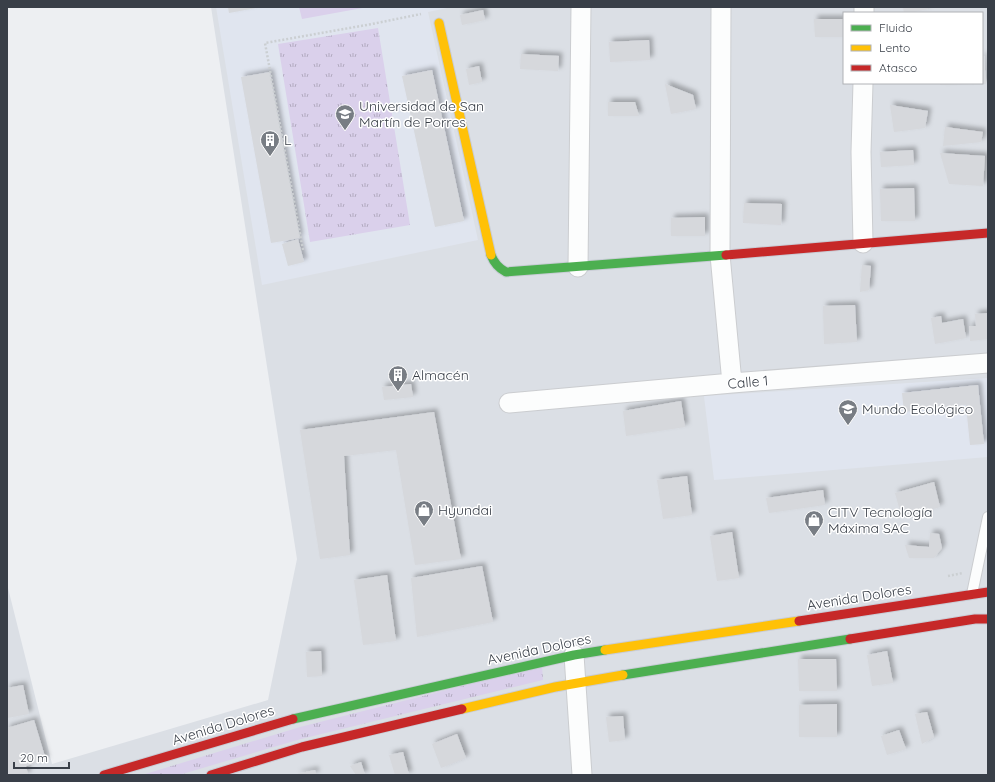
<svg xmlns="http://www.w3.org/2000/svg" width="995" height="782" viewBox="0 0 995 782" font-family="Quicksand,sans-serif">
<defs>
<pattern id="grass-tufts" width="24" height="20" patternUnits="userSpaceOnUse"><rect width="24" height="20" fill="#dad0eb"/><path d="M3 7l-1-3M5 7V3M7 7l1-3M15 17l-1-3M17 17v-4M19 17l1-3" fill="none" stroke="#b2aac0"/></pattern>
<filter id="shadow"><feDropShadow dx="3.5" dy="-3.5" stdDeviation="2" flood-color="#0004"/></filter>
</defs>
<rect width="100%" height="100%" fill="#edeff2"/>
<path fill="#dbdfe5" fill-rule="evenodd" d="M211 7H988V775H7V584L52 764 268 700 297 559ZM844 13H982V83H844Z"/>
<path fill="#e0e5ef" d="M216 7H452L428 12 478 240 262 285Z
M988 378V457L714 480 704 396Z"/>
<path fill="url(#grass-tufts)" d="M378 28 410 225 310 242 278 44Z
M542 666 543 680 301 739 179 775H142L300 727Z"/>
<path fill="#dad0eb" d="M299 7H368L302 19Z"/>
<path fill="#d6d8dc" filter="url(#shadow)" d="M228 7H256V8L229 13Z
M903 7H928V9L909 13H904Z
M483 10 485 20 462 25 460 15Z
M814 19H844V37H815Z
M649 40 650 60 610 62 609 42Z
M521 54 559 56 558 71 520 69Z
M982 56H984L986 84H982Z
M479 66 482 82 469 85 466 69Z
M432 70 464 221 435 227 402 76Z
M270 72 300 238 271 243 241 77Z
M940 83H972V84L940 85Z
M665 84 693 95 696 109 671 114Z
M608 102H635L639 116H608Z
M890 105 928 111 925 128 894 132Z
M945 127 983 132 981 142 943 146Z
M913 150 914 165 881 167 880 152Z
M940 153 985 156 983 186 949 184Z
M914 188 915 221H881L880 189Z
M744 203 782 204 781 225 743 223Z
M705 217V236H671V218Z
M298 239 304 262 288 266 282 244Z
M862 265 871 266 869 290 860 292Z
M855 305 857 342 824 344 823 306Z
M988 313V339L970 341 969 326H976L975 314Z
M941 316 942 323 963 319 966 338 935 344 931 318Z
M411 384 413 397 384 400 382 387Z
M978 385 984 444 970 445 966 405 904 412 902 393Z
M681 401 685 427 626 436 623 411Z
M434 412 461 559 415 565 396 450 344 456 350 555 320 559 300 430Z
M687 476 692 515 663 519 657 480Z
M934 482 940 507 902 518 895 493Z
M823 490 825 505 769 513 766 498Z
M732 532 739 578 717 581 710 536Z
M930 533 939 534 942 548 934 558H909L905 545 929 547Z
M482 566 493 622 417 637 411 578Z
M387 575 396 641 363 645 354 580Z
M321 651 322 676 307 677 306 652Z
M887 651 893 683 872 686 867 655Z
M798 659H836L837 691H799Z
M23 685 29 714 7 718V688Z
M837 704V737H799V705Z
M927 712 934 737 922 744 915 714Z
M623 716 625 740 609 742 606 717Z
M34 720 46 760 26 766 28 775H9L7 769V728Z
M899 730 906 749 887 755 881 736Z
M457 734 466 758 441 768 432 744Z
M403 752 409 775H395L389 755Z
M361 762 365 775H356L350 766Z
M315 770 316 775H297V774Z"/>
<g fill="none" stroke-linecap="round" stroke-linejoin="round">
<defs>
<path id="lane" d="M972 594 988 517"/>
<path id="street" d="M721 7 720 255 732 383
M864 13V7
M863 83 861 152 863 243
M578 267 581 7
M509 403 732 383 988 363
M574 655 582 775"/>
<path id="fast" d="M491 255C494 263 498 268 506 272L726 255
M623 675 850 639
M293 719 574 655 605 650"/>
<path id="slow" d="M439 23 491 255
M605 650 799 621
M462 709 555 687 623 675"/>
<path id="jam" d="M726 255 988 233
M799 621 988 592
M850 639 975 619H988
M104 775 293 719
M211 775 302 747 462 709"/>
</defs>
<use href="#lane" stroke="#cbcdd0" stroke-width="12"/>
<use href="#street" stroke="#cbcdd0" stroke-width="21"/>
<use href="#fast" stroke="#c8ccd5" stroke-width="11"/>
<use href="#slow" stroke="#c8ccd5" stroke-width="11"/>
<use href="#jam" stroke="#c8ccd5" stroke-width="11"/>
<path stroke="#cbcfd2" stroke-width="2.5" stroke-dasharray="2 2" stroke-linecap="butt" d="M303 250 265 43 372 24 421 14
M948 576 963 573"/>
<use href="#lane" stroke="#fcfdfd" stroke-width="10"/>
<use href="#street" stroke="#fcfdfd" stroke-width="19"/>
<use href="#fast" stroke="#4caf50" stroke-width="9"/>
<use href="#slow" stroke="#ffc107" stroke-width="9"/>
<use href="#jam" stroke="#c62828" stroke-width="9"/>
</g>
<defs>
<symbol id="university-pin" viewBox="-11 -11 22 30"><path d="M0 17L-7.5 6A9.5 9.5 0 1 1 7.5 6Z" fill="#787d84" stroke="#fff"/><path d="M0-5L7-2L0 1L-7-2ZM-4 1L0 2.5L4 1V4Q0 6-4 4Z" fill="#fff"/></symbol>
<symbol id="building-pin" viewBox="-11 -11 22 30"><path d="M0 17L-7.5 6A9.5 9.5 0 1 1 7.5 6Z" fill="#787d84" stroke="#fff"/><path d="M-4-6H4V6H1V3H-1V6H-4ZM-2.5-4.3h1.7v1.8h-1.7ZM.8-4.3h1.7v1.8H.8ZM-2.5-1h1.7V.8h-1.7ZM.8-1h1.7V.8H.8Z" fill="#fff"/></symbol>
<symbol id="school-pin" viewBox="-11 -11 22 30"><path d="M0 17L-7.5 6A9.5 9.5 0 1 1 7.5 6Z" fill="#787d84" stroke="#fff"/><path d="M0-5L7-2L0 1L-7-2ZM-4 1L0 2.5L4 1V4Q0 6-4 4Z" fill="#fff"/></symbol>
<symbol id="shop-pin" viewBox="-11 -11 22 30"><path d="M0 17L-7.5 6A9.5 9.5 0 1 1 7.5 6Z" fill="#787d84" stroke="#fff"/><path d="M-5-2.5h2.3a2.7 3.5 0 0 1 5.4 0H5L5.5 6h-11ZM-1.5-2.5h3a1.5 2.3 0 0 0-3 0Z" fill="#fff"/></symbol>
</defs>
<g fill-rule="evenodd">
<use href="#university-pin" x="334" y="103" width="22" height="30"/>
<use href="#building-pin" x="259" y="129" width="22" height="30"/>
<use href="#building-pin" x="387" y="364" width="22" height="30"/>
<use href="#school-pin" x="837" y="398" width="22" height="30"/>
<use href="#shop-pin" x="413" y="499" width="22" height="30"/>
<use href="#shop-pin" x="803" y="509" width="22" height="30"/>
</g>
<g text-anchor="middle" stroke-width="3" stroke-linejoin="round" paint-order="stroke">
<g font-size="14" fill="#393f48" stroke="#fff" text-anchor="start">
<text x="359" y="111">Universidad de San<tspan x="359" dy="16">Martín de Porres</tspan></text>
<text x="284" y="145">L</text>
<text x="412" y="380">Almacén</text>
<text x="862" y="414">Mundo Ecológico</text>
<text x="438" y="515">Hyundai</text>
<text x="828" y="517">CITV Tecnología<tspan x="828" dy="16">Máxima SAC</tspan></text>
</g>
<g font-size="14" fill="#393f48" stroke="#fff">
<text transform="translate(748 382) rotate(-5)" y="5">Calle 1</text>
<text transform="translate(859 597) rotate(-9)" y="5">Avenida Dolores</text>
<text transform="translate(539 649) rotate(-12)" y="5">Avenida Dolores</text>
<text transform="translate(223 725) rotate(-17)" y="5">Avenida Dolores</text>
</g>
</g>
<rect width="995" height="782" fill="none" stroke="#393f48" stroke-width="16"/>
<rect x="843" y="12" width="140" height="72" fill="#ffffff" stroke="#b0b2b6"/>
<rect x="851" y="25" width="20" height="6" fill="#4caf50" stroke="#b0b2b6"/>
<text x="879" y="32" font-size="12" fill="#393f48">Fluido</text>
<rect x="851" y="45" width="20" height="6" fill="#ffc107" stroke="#b0b2b6"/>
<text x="879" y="52" font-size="12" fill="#393f48">Lento</text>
<rect x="851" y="65" width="20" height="6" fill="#c62828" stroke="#b0b2b6"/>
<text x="879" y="72" font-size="12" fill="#393f48">Atasco</text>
<path d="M14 762v6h55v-6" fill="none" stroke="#393f48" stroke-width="2"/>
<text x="20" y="762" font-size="12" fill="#393f48" stroke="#ffffff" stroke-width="3" paint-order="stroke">20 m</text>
</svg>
